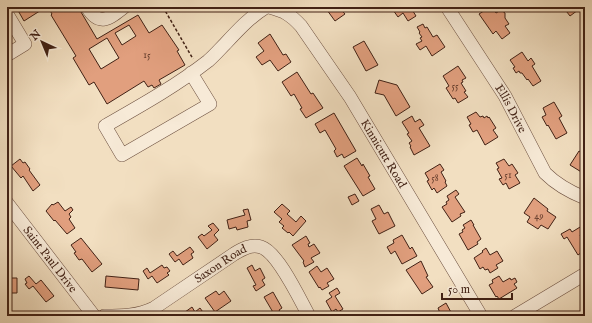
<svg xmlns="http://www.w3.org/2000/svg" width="592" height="323" viewBox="0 0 592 323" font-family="'IM FELL English',serif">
<rect width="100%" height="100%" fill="#f2dfc1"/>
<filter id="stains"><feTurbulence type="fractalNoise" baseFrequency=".005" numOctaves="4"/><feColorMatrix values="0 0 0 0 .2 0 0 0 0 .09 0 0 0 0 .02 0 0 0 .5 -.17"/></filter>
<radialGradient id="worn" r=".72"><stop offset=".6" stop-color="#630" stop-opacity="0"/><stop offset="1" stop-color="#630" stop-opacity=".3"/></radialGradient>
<path fill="#e19f7e" stroke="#412115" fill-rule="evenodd" d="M16 7H46L24 21Z
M48 7H78L97 39 138 15 149 33 162 25 179 50 177 51 185 65 159 80 161 84 154 88 152 85 148 87 144 81 107 104 94 82 89 85 73 58 76 56 51 15 52 14ZM129 25 136 36 122 45 115 33ZM107 38 119 58 101 69 89 49Z
M324 7H339L345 14 335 21 327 10 325 11 323 8Z
M397 7H412L411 8 416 16 408 21 403 13 398 17 393 10Z
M490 7H492L496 13 501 10 505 13V18L509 24 505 26 510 33 502 39 496 31 493 34 479 14Z
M563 7H582L570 16Z
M423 24 425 28 427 27 433 37 437 35 445 47 432 56 426 46 420 50 416 44 422 41 420 38 422 37 419 33 420 32 417 27Z
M585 28V37L581 31Z
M270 34 283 55 286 54 291 62 278 71 270 60 262 65 256 57 264 51 258 43Z
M364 41 378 65 366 71 353 47Z
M522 52 528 61 531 58 535 64 532 66 541 81 533 86 528 79 527 80 522 73H520L519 71 516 73 513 68 515 67 510 60Z
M458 66 466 78 462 80 463 82 461 83 466 91 464 92 468 97 458 103 455 98 453 99 446 88 449 86 443 76Z
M297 72 311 94 313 93 323 108 306 118 300 109 302 108 294 94 291 96 282 82Z
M379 80 397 85 410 107 396 116 384 95 375 93Z
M554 102 562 116 559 118 567 133 556 139 548 125 547 126 542 117 546 115 543 108Z
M476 112 480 117 483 116 484 118 487 116 488 118 489 117 496 128 493 130 498 137 485 145 477 130 473 132 469 125 471 124 467 117Z
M334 113 356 151 344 158 342 154 337 157 334 151 336 149 325 130 320 133 315 124Z
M412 116 415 122 420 119 424 125 419 128 430 146 414 155 410 147 411 146 409 143 412 141 407 134 409 133 402 122Z
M7 125 11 133 7 135Z
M579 151 585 154V170L583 173 570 165Z
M357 158 362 166 363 164 370 176 368 177 375 189 363 196 344 166Z
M20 159 23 163 25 162 30 169 29 170 40 185 33 191 23 176 21 178 11 166Z
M504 159 509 166 512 164 518 173 515 175 520 183 509 189 506 183 503 185 499 179 502 178 497 169 499 168 496 163Z
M440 164 444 170 441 172 446 181 445 182 447 186 437 193 434 188 432 190 427 181 429 180 425 173Z
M456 190 459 194 455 197 465 212 460 214 461 216 452 222 442 207 447 204 446 202 449 200 447 196Z
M355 194 359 201 352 205 348 197Z
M534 198 548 209 547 211 556 217 548 229 541 225 538 229 527 222 530 217 524 213Z
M58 202 65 211 71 207 73 210 69 214 71 217 69 219 75 228 67 234 55 220 54 221 46 211 52 204 53 205Z
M282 204 290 211 287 214 296 222 301 216 306 221 293 236 289 232 288 233 282 228 284 226 279 222 282 219 274 212Z
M379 205 384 214 388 212 395 226 379 234 372 221 376 219 371 209Z
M248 209 251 220 247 221 248 227 237 230 236 227 229 229 227 220 245 215 243 210Z
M471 220 474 225H473L481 239 477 242 478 244 468 250 459 234 463 232 462 230 465 228 463 225Z
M213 223 219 230 214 235 218 240 207 249 198 237 202 234 204 236 212 230 208 226Z
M585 224V232L580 235 585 244V250L578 255 567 237 564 239 561 234 570 229 572 232Z
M402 235 410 249 412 247 417 256 402 264 395 251 391 254 387 247 394 243 393 240Z
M306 236 310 243 308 244 309 247 314 244 320 253 311 258 314 262 305 267 303 262 304 261 292 245Z
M81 238 102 264 92 272 82 259 79 260 74 253 76 252 71 245Z
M190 247 194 252 191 254 193 258 183 265 179 259 175 262 169 254 173 251 177 256Z
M486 248 490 255 497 251 503 261 496 265 498 268 490 273 488 269 485 270 483 267 480 269 474 258 483 252 482 251Z
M421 261 428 276 426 277 433 287 422 294 406 270Z
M162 265 164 268 167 267 170 271 167 273 169 275 157 283 152 276 148 279 143 271 147 268 150 273Z
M252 265 255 271 260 268 265 278 262 280 265 285 256 291 253 286 256 285 247 268Z
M317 266 321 272 327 268 334 279 327 283 329 286 322 290 320 287 319 288 309 272Z
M29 276 36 284 41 280 54 296 46 302 33 286 29 289 25 284 27 283 25 279Z
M106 276 139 279 138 290 105 287Z
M499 276 503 282 510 278 511 280 515 278 517 282 514 284 517 288 499 299 497 296 496 297 489 285 493 283 492 280Z
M11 278H17V293H9V298H7V286H11Z
M337 288 340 293 335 296 343 309 338 312 336 309 332 312 326 301 332 297 329 293Z
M216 291 219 295 224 291 231 301 215 312 205 298Z
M273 292 282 308 279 310 282 315 280 316H271L274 314 264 297Z
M446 303 453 316H434L440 313 438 308Z
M192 307 195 312 200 308 205 315 203 316H182L181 315Z
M585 310V316H583L581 312Z"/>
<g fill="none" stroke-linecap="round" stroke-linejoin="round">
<defs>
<g id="minor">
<path d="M87 7C99 27 109 19 124 7"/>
<path id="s1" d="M269 7C284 11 290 14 301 26L350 97 481 316"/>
<path id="s2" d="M447 7 505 96 545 173C557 185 570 192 585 198"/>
<path d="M7 14 25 44 7 55"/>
<path d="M191 73 210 104 122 155 105 126C140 106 176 86 208 61 214 56 220 49 225 44 238 30 250 17 266 7"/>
<path id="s3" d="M7 203 94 316"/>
<path id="s4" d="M104 316C122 316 138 316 154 308L234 254C242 249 251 244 261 247 278 252 300 300 309 316"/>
<path d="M515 316 585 274"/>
</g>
</defs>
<use href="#minor" stroke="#6d5040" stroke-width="14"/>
<path stroke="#412115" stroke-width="1.5" stroke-dasharray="3 2" stroke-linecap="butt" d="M163 7 193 59"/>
<use href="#minor" stroke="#f7ead7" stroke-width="13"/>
</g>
<g text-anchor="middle" stroke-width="4" stroke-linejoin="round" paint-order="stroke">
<g font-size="10" fill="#69402f">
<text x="147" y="58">15</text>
<text x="455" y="89">55</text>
<text x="508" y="178">51</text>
<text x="435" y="181">58</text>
<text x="539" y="219">49</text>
</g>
<g font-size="12" fill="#412115" stroke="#f7ead7">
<text dy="4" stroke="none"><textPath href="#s2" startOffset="120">Ellis Drive</textPath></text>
<text dy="4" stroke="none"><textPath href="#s1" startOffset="190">Kinnicutt Road</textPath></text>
<text dy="4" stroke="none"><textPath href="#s3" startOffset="71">Saint Paul Drive</textPath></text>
<text dy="4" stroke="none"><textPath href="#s4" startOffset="131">Saxon Road</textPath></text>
</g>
</g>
<rect width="592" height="323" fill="none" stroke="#f2dfc1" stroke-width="24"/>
<rect x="8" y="8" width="576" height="307" fill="none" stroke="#412115" stroke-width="2"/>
<rect x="12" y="12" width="568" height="299" fill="none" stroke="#412115"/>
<g transform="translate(42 42) rotate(316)" stroke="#f7ead7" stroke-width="3" paint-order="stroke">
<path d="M0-3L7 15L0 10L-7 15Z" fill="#412115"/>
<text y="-6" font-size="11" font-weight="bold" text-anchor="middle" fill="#412115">N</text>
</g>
<path d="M442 293v6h70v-6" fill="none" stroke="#412115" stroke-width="2"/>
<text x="448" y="293" font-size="12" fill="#412115" stroke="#f7ead7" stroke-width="3" paint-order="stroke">50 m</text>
<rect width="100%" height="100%" filter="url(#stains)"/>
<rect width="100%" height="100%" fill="url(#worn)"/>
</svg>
